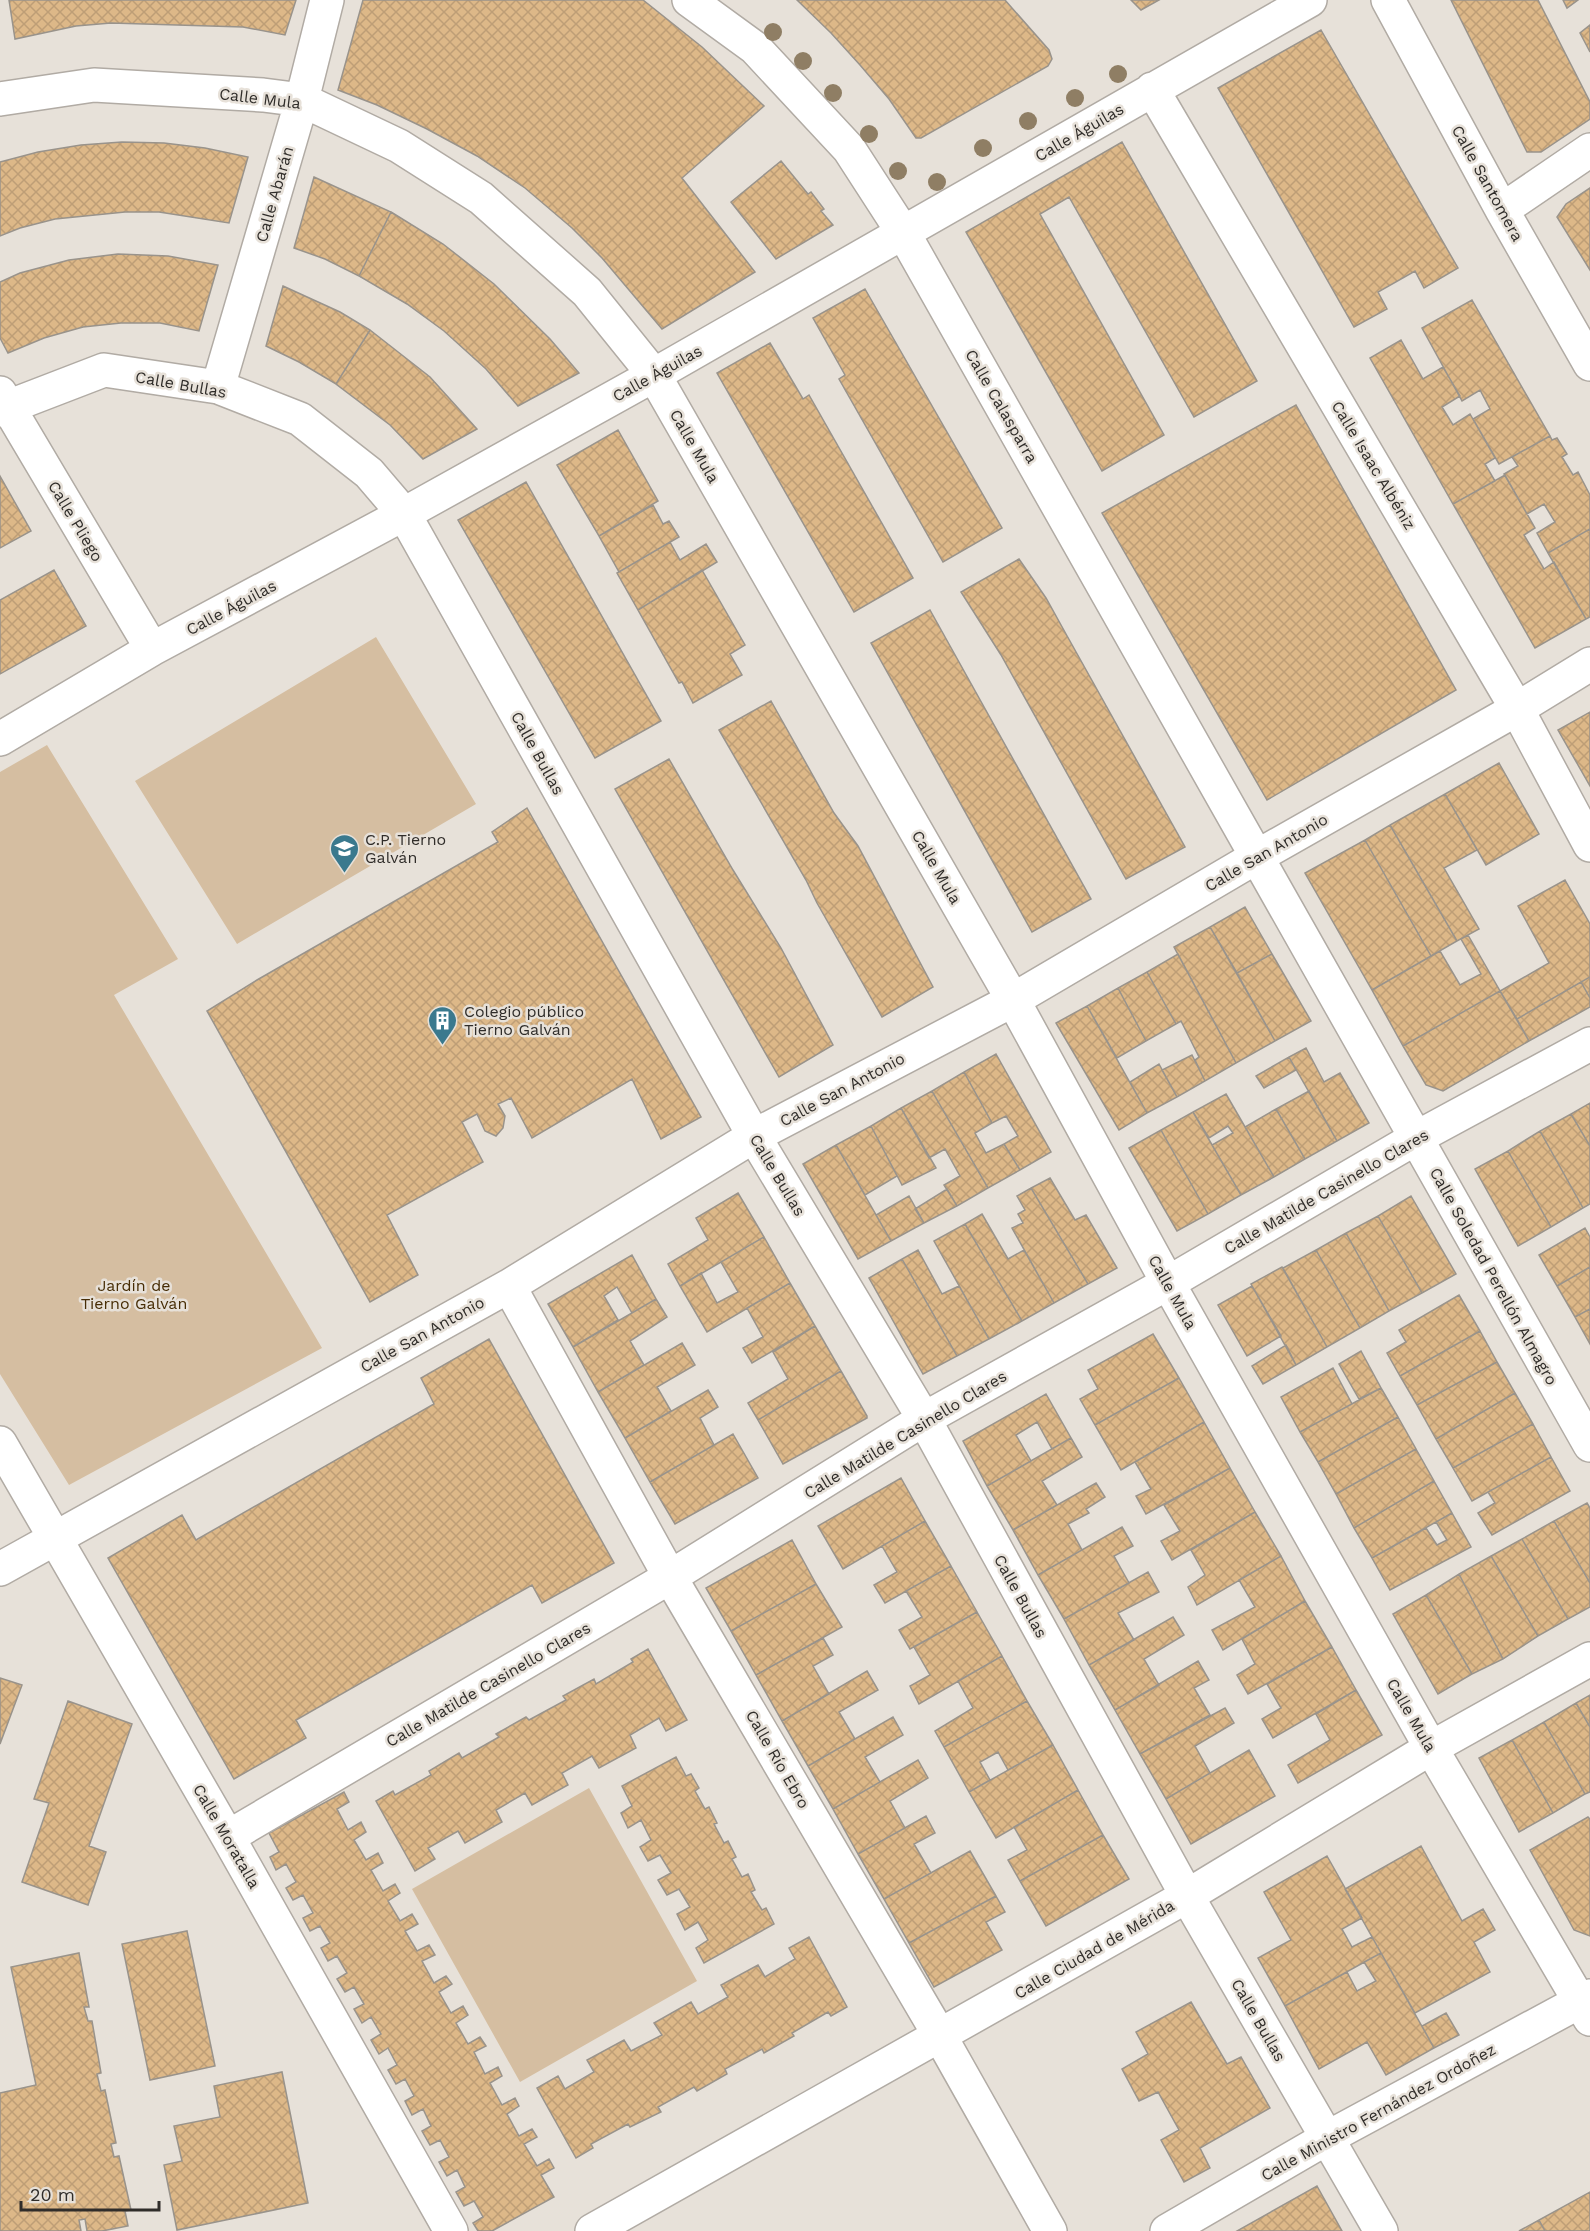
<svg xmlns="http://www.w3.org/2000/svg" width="1590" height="2231" viewBox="0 0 1590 2231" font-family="'Work Sans',sans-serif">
<defs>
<pattern id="building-cross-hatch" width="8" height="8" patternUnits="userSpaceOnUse" patternTransform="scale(1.5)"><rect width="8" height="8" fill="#ddb888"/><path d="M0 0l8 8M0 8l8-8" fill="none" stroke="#be9e76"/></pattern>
</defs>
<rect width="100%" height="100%" fill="#e7e1d9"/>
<path fill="#d5bea1" d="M376 637 476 804 237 944 135 781Z
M47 745 178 959 114 995 322 1348 69 1485 0 1374V772Z
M589 1788 697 1981 520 2082 412 1889Z"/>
<path fill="url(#building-cross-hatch)" stroke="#99938b" stroke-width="1.5" d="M9 0H296L285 35 243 27 111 23 76 26 15 39Z
M363 0H643L702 47 764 106 682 178 755 272 662 329 602 258 572 228 525 188 477 156 427 129 377 105 338 90Z
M797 0H1005L1049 50 1052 59 1048 66 921 138H916L889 99 860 65 831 33Z
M1131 0H1159L1141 10Z
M1451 0H1538L1590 102V119L1541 152H1527Z
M1563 0H1578L1567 8Z
M1590 25V52L1580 33Z
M1321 30 1458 268 1424 288 1415 271 1378 292 1387 309 1354 327 1218 88Z
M122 142 164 143 205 148 248 157 229 223 159 212H125L55 219 20 228 0 236V162L38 152 81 145Z
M1122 142 1257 381 1194 417 1069 197 1040 214 1164 435 1102 471 966 232Z
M781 161 808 194 811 192 824 209 821 211 833 225 776 259 731 202Z
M314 177 391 212 359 276 325 259 294 248Z
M1590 188V270L1557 217 1566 204Z
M391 212 443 244 494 284 550 339 579 373 518 406 486 369 444 331 407 304 359 276Z
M118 254 168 256 218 265 199 331 160 323H121L83 327 44 338 8 353 0 338V282L20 273 69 260Z
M283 286 340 312 370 330 336 384 299 362 266 346Z
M865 289 1002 528 943 562 839 379 845 375 813 318Z
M1472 300 1550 436 1499 464 1473 419 1490 409 1480 390 1462 401 1422 328Z
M370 330 430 377 477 429 423 459 390 425 336 384Z
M1401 340 1423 379 1443 367 1460 396 1442 407 1453 425 1470 414 1495 458 1485 464 1495 481 1453 504 1370 358Z
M770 343 803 399 809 395 913 578 854 612 717 373Z
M1296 405 1456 690 1267 800 1102 513Z
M618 430 658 501 599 536 557 465Z
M1550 436 1552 440 1557 438 1567 454 1562 457 1573 475 1578 472 1590 495V529L1548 553 1537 533 1555 522 1544 504 1527 514 1504 474 1518 466 1512 457Z
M1505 475 1535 528 1524 535 1544 569 1554 562 1586 619 1535 648 1453 504Z
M0 476 31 531 0 548Z
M526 482 661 721 595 758 458 520Z
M653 505 663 524 669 521 679 537 619 572 599 536Z
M1590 529V617L1586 619 1548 553Z
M670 542 680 560 706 544 717 562 638 610 617 573Z
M1019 559 1046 598 1066 634 1185 847 1126 879 1001 655 961 592Z
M54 570 86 626 0 674V600Z
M702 570 745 645 730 654 742 675 693 703 682 682 679 683 638 610Z
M930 610 1091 899 1032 932 871 643Z
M771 701 834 813 858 846 933 987 882 1017 817 903 806 880 719 730Z
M1590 712V786L1558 730Z
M669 759 733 870 781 948 833 1045 779 1077 615 789Z
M1499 763 1539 834 1486 865 1445 794Z
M1445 794 1477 850 1444 868 1479 929 1457 941 1390 825Z
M527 808 701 1117 661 1139 632 1079 532 1138 511 1098 498 1104 505 1116 503 1128 496 1136 485 1131 477 1114 462 1122 483 1162 387 1215 418 1275 370 1302 207 1011 257 980 498 842 492 832Z
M1390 825 1457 941 1431 956 1365 840Z
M1365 840 1431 956 1372 990 1305 873Z
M1565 880 1590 924V977L1517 1019 1500 991 1549 963 1518 906Z
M1245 907 1272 954 1237 973 1210 927Z
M1210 927 1275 1041 1236 1063 1174 947Z
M1468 935 1500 991 1403 1046 1372 990 1440 951 1460 985 1481 974 1461 939Z
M1178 954 1236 1063 1205 1081 1195 1060 1199 1057 1181 1021 1176 1024 1147 972Z
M1272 954 1311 1021 1275 1041 1237 973Z
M1147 972 1176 1024 1146 1041 1118 988Z
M1590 977V998L1581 982Z
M1581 982 1590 998V1007L1529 1041 1517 1019Z
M1118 988 1146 1041 1117 1058 1087 1006Z
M1500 991 1529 1041 1443 1091 1426 1085 1403 1046Z
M1087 1006 1147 1113 1119 1130 1056 1023Z
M1306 1048 1324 1082 1340 1073 1369 1123 1337 1141 1289 1057Z
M996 1054 1051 1152 1020 1170 1004 1144 1018 1136 1006 1116 992 1123 964 1072Z
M1192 1055 1205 1081 1177 1097 1162 1070Z
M1289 1057 1296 1070 1264 1088 1256 1076Z
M1159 1064 1177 1097 1147 1113 1130 1082Z
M964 1072 992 1123 975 1133 986 1153 1004 1144 1020 1170 988 1188 932 1091Z
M932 1091 988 1188 957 1206 944 1185 960 1176 945 1149 929 1158 901 1108Z
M1309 1091 1337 1141 1305 1159 1276 1109Z
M1226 1094 1274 1177 1241 1195 1212 1145 1233 1133 1228 1126 1209 1138 1193 1112Z
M1590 1103V1146L1571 1114Z
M901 1108 936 1168 902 1185 871 1126Z
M1276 1109 1305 1159 1274 1177 1245 1127Z
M1193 1112 1241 1195 1208 1214 1161 1130Z
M1571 1114 1590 1146V1204L1583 1208 1540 1131Z
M871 1126 897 1176 865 1195 836 1145Z
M1161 1130 1208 1214 1177 1231 1129 1148Z
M1540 1131 1583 1208 1551 1227 1508 1151Z
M836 1145 891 1241 858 1259 803 1164Z
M1508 1151 1551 1227 1518 1246 1475 1169Z
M1050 1178 1075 1220 1086 1215 1117 1268 1088 1284 1031 1188Z
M1031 1188 1088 1284 1054 1303 1012 1228 1023 1223 1018 1214 1025 1210 1017 1196Z
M947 1189 957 1206 924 1223 915 1209Z
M738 1193 764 1237 680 1286 668 1264 708 1240 696 1218Z
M909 1196 924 1223 891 1241 876 1215Z
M1411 1196 1456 1274 1422 1293 1378 1216Z
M982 1214 1008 1259 1024 1250 1054 1303 1022 1321 965 1224Z
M1378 1216 1422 1293 1389 1311 1346 1233Z
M965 1224 1022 1321 989 1339 934 1241Z
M1585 1228 1590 1237V1267L1557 1286 1539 1255Z
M1346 1233 1389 1311 1360 1328 1316 1250Z
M764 1237 790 1283 707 1332 680 1286 701 1273 717 1303 738 1292 721 1262Z
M918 1250 942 1294 959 1286 989 1339 957 1356 902 1259Z
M1316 1250 1360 1328 1327 1347 1283 1268Z
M632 1255 656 1299 632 1313 617 1287 604 1296 618 1320 573 1347 548 1304Z
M902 1259 957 1356 923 1374 869 1278Z
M1282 1267 1327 1347 1296 1365 1251 1284Z
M1590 1267V1309L1575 1317 1557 1286Z
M790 1283 815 1326 752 1363 743 1348 763 1337 747 1308Z
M1252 1286 1281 1336 1247 1356 1218 1305Z
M1459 1295 1480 1331 1400 1376 1387 1353 1406 1342 1399 1330Z
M656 1299 667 1317 630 1341 644 1365 598 1392 573 1347Z
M1590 1309V1344L1575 1317Z
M815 1326 841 1371 758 1420 748 1403 788 1379 773 1352Z
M1480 1331 1497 1362 1417 1405 1400 1376Z
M1153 1334 1179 1378 1095 1425 1080 1399 1098 1389 1088 1370Z
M489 1339 614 1563 542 1603 532 1585 296 1720 306 1738 234 1779 108 1558 182 1515 196 1540 434 1404 421 1378Z
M682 1343 695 1365 657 1387 671 1411 625 1438 598 1392Z
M1286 1345 1296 1365 1263 1384 1252 1366Z
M1361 1351 1381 1388 1359 1399 1339 1364Z
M1497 1362 1515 1393 1436 1439 1417 1405Z
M1333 1368 1352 1404 1300 1432 1281 1397Z
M841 1371 867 1416V1418L783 1464 758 1420Z
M1179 1378 1204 1422 1121 1470 1095 1425Z
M1381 1388 1398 1417 1318 1462 1300 1432Z
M708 1390 718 1407 700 1418 714 1445 650 1482 625 1438Z
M1515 1393 1533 1424 1453 1468 1436 1439Z
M1046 1394 1071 1438 1052 1449 1037 1422 1016 1435 1031 1461 987 1486 963 1441Z
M1398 1417 1416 1449 1336 1494 1318 1462Z
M1204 1422 1230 1468 1146 1514 1136 1496 1151 1489 1135 1462Z
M1533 1424 1551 1457 1472 1501 1453 1468Z
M733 1434 758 1478 675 1524 650 1482Z
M1071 1438 1082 1457 1042 1481 1057 1505 1013 1530 987 1486Z
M1416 1449 1434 1481 1354 1528 1336 1494Z
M1551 1457 1570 1491 1492 1535 1478 1513 1495 1503 1488 1492Z
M1230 1468 1255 1512 1172 1560 1161 1541 1180 1531 1164 1505Z
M901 1478 925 1521 843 1569 818 1526Z
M1434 1481 1452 1513 1372 1558 1354 1528Z
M1096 1483 1105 1497 1086 1509 1089 1513 1068 1524 1082 1550 1038 1575 1013 1530Z
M1587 1503 1590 1508V1583L1554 1521Z
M1255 1512 1281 1556 1197 1605 1188 1587 1205 1575 1191 1550Z
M1452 1513 1471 1547 1390 1590 1372 1558 1426 1528 1437 1545 1447 1540 1436 1522Z
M925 1521 951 1566 885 1603 874 1585 897 1572 882 1546Z
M1554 1521 1590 1583V1607L1568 1619 1522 1539Z
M1122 1527 1133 1546 1114 1556 1129 1583 1064 1619 1038 1575Z
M1522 1539 1568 1619 1538 1636 1491 1556Z
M792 1540 816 1584 731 1631 706 1588Z
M1281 1556 1305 1601 1223 1650 1212 1630 1255 1607 1239 1580Z
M1491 1556 1538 1636 1503 1659 1459 1574Z
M951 1566 977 1612 910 1649 899 1630 922 1617 906 1591Z
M1148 1572 1159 1592 1118 1613 1134 1640 1089 1665 1064 1619Z
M1459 1574 1503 1659 1472 1674 1426 1595Z
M816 1584 842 1627 756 1675 731 1631Z
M1426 1595 1472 1674 1438 1694 1393 1614Z
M1305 1601 1332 1647 1248 1694 1237 1675 1255 1664 1242 1639Z
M977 1612 1002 1656 919 1704 910 1686 930 1675 914 1647Z
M1173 1617 1184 1635 1144 1659 1159 1685 1115 1710 1089 1665Z
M823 1638 833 1655 813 1666 829 1694 782 1721 756 1675Z
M1332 1647 1356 1690 1273 1738 1262 1719 1281 1708 1267 1684Z
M648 1649 687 1720 666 1731 659 1718 630 1735 636 1748 599 1768 592 1756 562 1773 568 1785 532 1805 525 1793 496 1810 502 1822 465 1843 458 1831 428 1848 435 1859 415 1871 376 1801 393 1791 395 1795 431 1775 429 1771 459 1753 462 1758 499 1737 496 1734 526 1717 529 1720 566 1700 563 1696 594 1679 596 1684 633 1662 631 1659Z
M1002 1656 1027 1701 944 1747 935 1731 973 1708 958 1681Z
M1198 1661 1209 1680 1194 1688 1210 1715 1140 1754 1115 1710Z
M867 1671 878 1690 839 1712 855 1739 808 1766 782 1721Z
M0 1678 22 1685 0 1744Z
M1356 1690 1382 1735 1298 1783 1288 1765 1330 1740 1316 1714Z
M1590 1695V1727L1576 1703Z
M68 1701 132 1724 89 1846 106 1852 88 1905 22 1882 49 1803 34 1799Z
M1027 1701 1053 1745 1008 1770 998 1752 980 1762 990 1780 969 1792 944 1747Z
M1576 1703 1590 1727V1792L1585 1794 1544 1722Z
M1225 1708 1234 1723 1195 1746 1210 1773 1166 1799 1140 1754Z
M893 1717 903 1735 865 1757 880 1782 833 1809 808 1766Z
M1544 1722 1585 1794 1553 1813 1512 1740Z
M1512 1740 1553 1813 1519 1832 1479 1758Z
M1053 1745 1078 1790 996 1838 969 1792Z
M1249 1750 1275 1796 1191 1844 1166 1799Z
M676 1757 686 1776 691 1774 699 1788 695 1791 705 1809 709 1807 717 1823 714 1824 724 1843 728 1841 736 1857 732 1859 742 1877 748 1874 755 1890 751 1892 762 1910 766 1908 774 1924 704 1963 696 1948 708 1940 698 1922 685 1930 677 1914 690 1907 679 1889 667 1895 658 1880 671 1873 660 1855 648 1861 640 1847 651 1840 641 1820 628 1828 621 1813 632 1806 622 1786Z
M918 1760 928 1778 890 1801 905 1828 858 1854 833 1809Z
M1078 1790 1103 1835 1020 1881 1008 1860 1027 1850 1014 1827Z
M344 1792 349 1802 337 1809 348 1830 361 1822 366 1832 354 1840 366 1860 378 1853 383 1863 371 1870 383 1891 395 1884 400 1893 388 1901 400 1921 412 1914 418 1924 405 1931 417 1951 429 1945 435 1955 422 1961 434 1983 446 1976 452 1984 439 1992 451 2013 463 2006 468 2015 456 2023 468 2044 480 2037 486 2046 474 2052 485 2074 498 2067 502 2076 490 2083 502 2105 515 2098 519 2106 507 2114 519 2136 532 2129 537 2137 524 2144 537 2166 549 2159 554 2168 541 2175 554 2197 492 2231H478L473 2223 483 2217 474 2201 464 2206 456 2192 465 2187 457 2170 447 2176 439 2162 449 2157 440 2140 430 2145 422 2131 431 2126 423 2109 412 2115 405 2101 414 2096 405 2079 396 2084 388 2070 397 2065 388 2048 379 2054 371 2040 381 2034 371 2017 362 2023 354 2009 364 2004 354 1987 345 1992 337 1979 347 1973 337 1956 328 1961 321 1948 330 1943 320 1926 310 1931 303 1918 313 1913 303 1895 293 1900 286 1888 296 1882 286 1864 276 1870 270 1857 279 1852 269 1833Z
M926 1816 935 1833 914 1844 931 1873 884 1899 858 1854Z
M1588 1817 1590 1819V1936L1574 1930 1530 1850Z
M1103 1835 1129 1879 1046 1926 1020 1881Z
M1421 1846 1462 1921 1483 1909 1495 1930 1474 1942 1490 1972 1415 2013 1345 1889Z
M970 1851 996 1896 909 1943 884 1899Z
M1327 1856 1362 1918 1342 1929 1352 1947 1372 1937 1381 1953 1285 2006 1258 1958 1291 1940 1264 1892Z
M996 1896 1005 1912 986 1922 1002 1950 934 1987 909 1943Z
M187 1931 215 2066 150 2080 122 1944Z
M809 1937 847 2007 831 2016 828 2012 792 2033 794 2036 764 2053 762 2049 725 2069 727 2074 697 2091 694 2087 658 2107 661 2112 630 2127 628 2124 591 2144 593 2148 576 2158 537 2088 558 2076 565 2089 594 2072 587 2060 624 2040 631 2051 662 2035 654 2023 691 2002 698 2014 728 1997 721 1985 758 1965 765 1977 795 1959 789 1948Z
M79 1953 89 2007H84L88 2021H92L101 2073 97 2074 101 2091 105 2090 116 2143 111 2144 114 2157 119 2156 131 2210 125 2211 128 2226 102 2231H87L85 2219 79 2220 81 2231H0V2093L36 2085 11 1967Z
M1381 1953 1434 2048 1386 2075 1367 2042 1319 2069 1285 2006 1347 1972 1357 1991 1376 1981 1364 1962Z
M1191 2002 1227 2064 1241 2057 1270 2108 1200 2148 1210 2168 1184 2182 1161 2140 1179 2130 1158 2092 1139 2101 1122 2069 1148 2054 1136 2032Z
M1446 2013 1459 2035 1434 2048 1422 2026Z
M282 2072 308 2203 177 2230 164 2165 182 2161 174 2126 220 2117 214 2086Z
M1317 2186 1342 2231H1237Z
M1590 2192V2231H1545L1539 2220Z
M1539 2220 1545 2231H1519Z"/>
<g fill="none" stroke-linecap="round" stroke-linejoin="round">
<defs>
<path id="minor" d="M689 0 755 48 849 149 904 234 1590 1445
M1388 0 1502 210 1590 364
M1152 89 1517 709 1590 845
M0 99 94 85 263 95 302 100 399 146 481 198 587 292 654 375 1013 1000 1168 1283 1431 1748 1590 2019
M1502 210 1590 150
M218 387 302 100 327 0
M0 393 152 649
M0 410 104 370 218 387 300 419 369 473 404 514 754 1136 924 1419 1187 1896 1381 2231
M0 739 152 649 404 514 654 375 1310 0
M509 1286 670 1577 940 2036 1050 2231
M0 1443 228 1837 451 2231
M0 1569 509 1286 754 1136 1013 1000 1258 856 1517 709 1590 664
M228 1837 670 1577 924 1419 1168 1283 1416 1138 1590 1044
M592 2231 1187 1896 1431 1748 1590 1659
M1167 2231 1327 2138 1590 1996"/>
</defs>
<use href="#minor" stroke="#b1aba4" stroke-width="36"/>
<use href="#minor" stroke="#fff" stroke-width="33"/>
</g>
<g fill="#8f7e64">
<circle cx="773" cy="32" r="9"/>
<circle cx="803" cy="61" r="9"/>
<circle cx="1118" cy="74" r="9"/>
<circle cx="833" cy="93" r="9"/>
<circle cx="1075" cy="98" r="9"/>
<circle cx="1028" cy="121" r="9"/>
<circle cx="869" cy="134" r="9"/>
<circle cx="983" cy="148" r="9"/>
<circle cx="898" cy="171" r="9"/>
<circle cx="937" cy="182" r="9"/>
</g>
<defs>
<symbol id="school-pin" viewBox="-11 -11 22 30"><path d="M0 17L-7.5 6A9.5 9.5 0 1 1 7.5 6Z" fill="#3a798e" stroke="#e7e1d9"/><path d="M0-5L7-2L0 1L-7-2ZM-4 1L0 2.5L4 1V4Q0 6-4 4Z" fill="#fff"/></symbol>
<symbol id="building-pin" viewBox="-11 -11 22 30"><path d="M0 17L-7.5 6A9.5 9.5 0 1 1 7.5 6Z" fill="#3a798e" stroke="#e7e1d9"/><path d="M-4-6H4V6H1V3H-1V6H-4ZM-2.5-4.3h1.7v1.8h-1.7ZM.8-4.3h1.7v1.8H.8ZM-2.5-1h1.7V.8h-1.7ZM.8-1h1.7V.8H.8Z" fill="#fff"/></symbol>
</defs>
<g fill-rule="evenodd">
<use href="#school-pin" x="328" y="832" width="33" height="45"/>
<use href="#building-pin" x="426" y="1004" width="33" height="45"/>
</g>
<g text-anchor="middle" stroke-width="5" stroke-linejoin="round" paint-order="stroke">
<g font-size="16" fill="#302d2a" stroke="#e7e1d9">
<text transform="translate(260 98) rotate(7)" y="6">Calle Mula</text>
<text transform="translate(1079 132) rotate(-30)" y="6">Calle Águilas</text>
<text transform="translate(1488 183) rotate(61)" y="6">Calle Santomera</text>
<text transform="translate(274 194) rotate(-74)" y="6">Calle Abarán</text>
<text transform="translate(657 373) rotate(-29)" y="6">Calle Águilas</text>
<text transform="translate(181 384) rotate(10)" y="6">Calle Bullas</text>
<text transform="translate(1002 406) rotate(60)" y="6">Calle Calasparra</text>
<text transform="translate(695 446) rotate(60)" y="6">Calle Mula</text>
<text transform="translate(1374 465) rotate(59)" y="6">Calle Isaac Albéniz</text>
<text transform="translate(76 521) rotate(59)" y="6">Calle Pliego</text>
<text transform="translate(231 607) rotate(-28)" y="6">Calle Águilas</text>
<text transform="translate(538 753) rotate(61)" y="6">Calle Bullas</text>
<text transform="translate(1266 852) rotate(-30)" y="6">Calle San Antonio</text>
<text transform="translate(937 867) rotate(60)" y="6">Calle Mula</text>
<text transform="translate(842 1089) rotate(-28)" y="6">Calle San Antonio</text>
<text transform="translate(778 1175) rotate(59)" y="6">Calle Bullas</text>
<text transform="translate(1326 1191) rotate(-30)" y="6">Calle Matilde Casinello Clares</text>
<text transform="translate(1494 1276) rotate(61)" y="6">Calle Soledad Perellón Almagro</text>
<text transform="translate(1173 1292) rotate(61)" y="6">Calle Mula</text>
<text transform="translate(422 1334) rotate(-29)" y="6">Calle San Antonio</text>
<text transform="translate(905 1434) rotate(-31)" y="6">Calle Matilde Casinello Clares</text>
<text transform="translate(1021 1596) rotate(61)" y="6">Calle Bullas</text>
<text transform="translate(488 1684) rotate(-30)" y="6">Calle Matilde Casinello Clares</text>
<text transform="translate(1412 1715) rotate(60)" y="6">Calle Mula</text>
<text transform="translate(778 1759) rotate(60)" y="6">Calle Río Ebro</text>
<text transform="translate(227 1836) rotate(60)" y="6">Calle Moratalla</text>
<text transform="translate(1094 1949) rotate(-30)" y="6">Calle Ciudad de Mérida</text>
<text transform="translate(1259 2020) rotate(60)" y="6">Calle Bullas</text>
<text transform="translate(1378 2112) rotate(-29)" y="6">Calle Ministro Fernández Ordoñez</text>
</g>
<g font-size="16" fill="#302d2a" stroke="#e7e1d9" text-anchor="start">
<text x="365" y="845">C.P. Tierno<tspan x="365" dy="18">Galván</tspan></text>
<text x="464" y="1017">Colegio público<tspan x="464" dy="18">Tierno Galván</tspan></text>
</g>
<g font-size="16" fill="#472d05" stroke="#e7e1d9">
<text x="134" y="1291">Jardín de<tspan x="134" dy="18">Tierno Galván</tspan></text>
</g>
</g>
<path d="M21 2201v9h138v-9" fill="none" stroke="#302d2a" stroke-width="3"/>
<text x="30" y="2201" font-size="18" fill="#302d2a" stroke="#e7e1d9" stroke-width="4.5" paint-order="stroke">20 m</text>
</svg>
